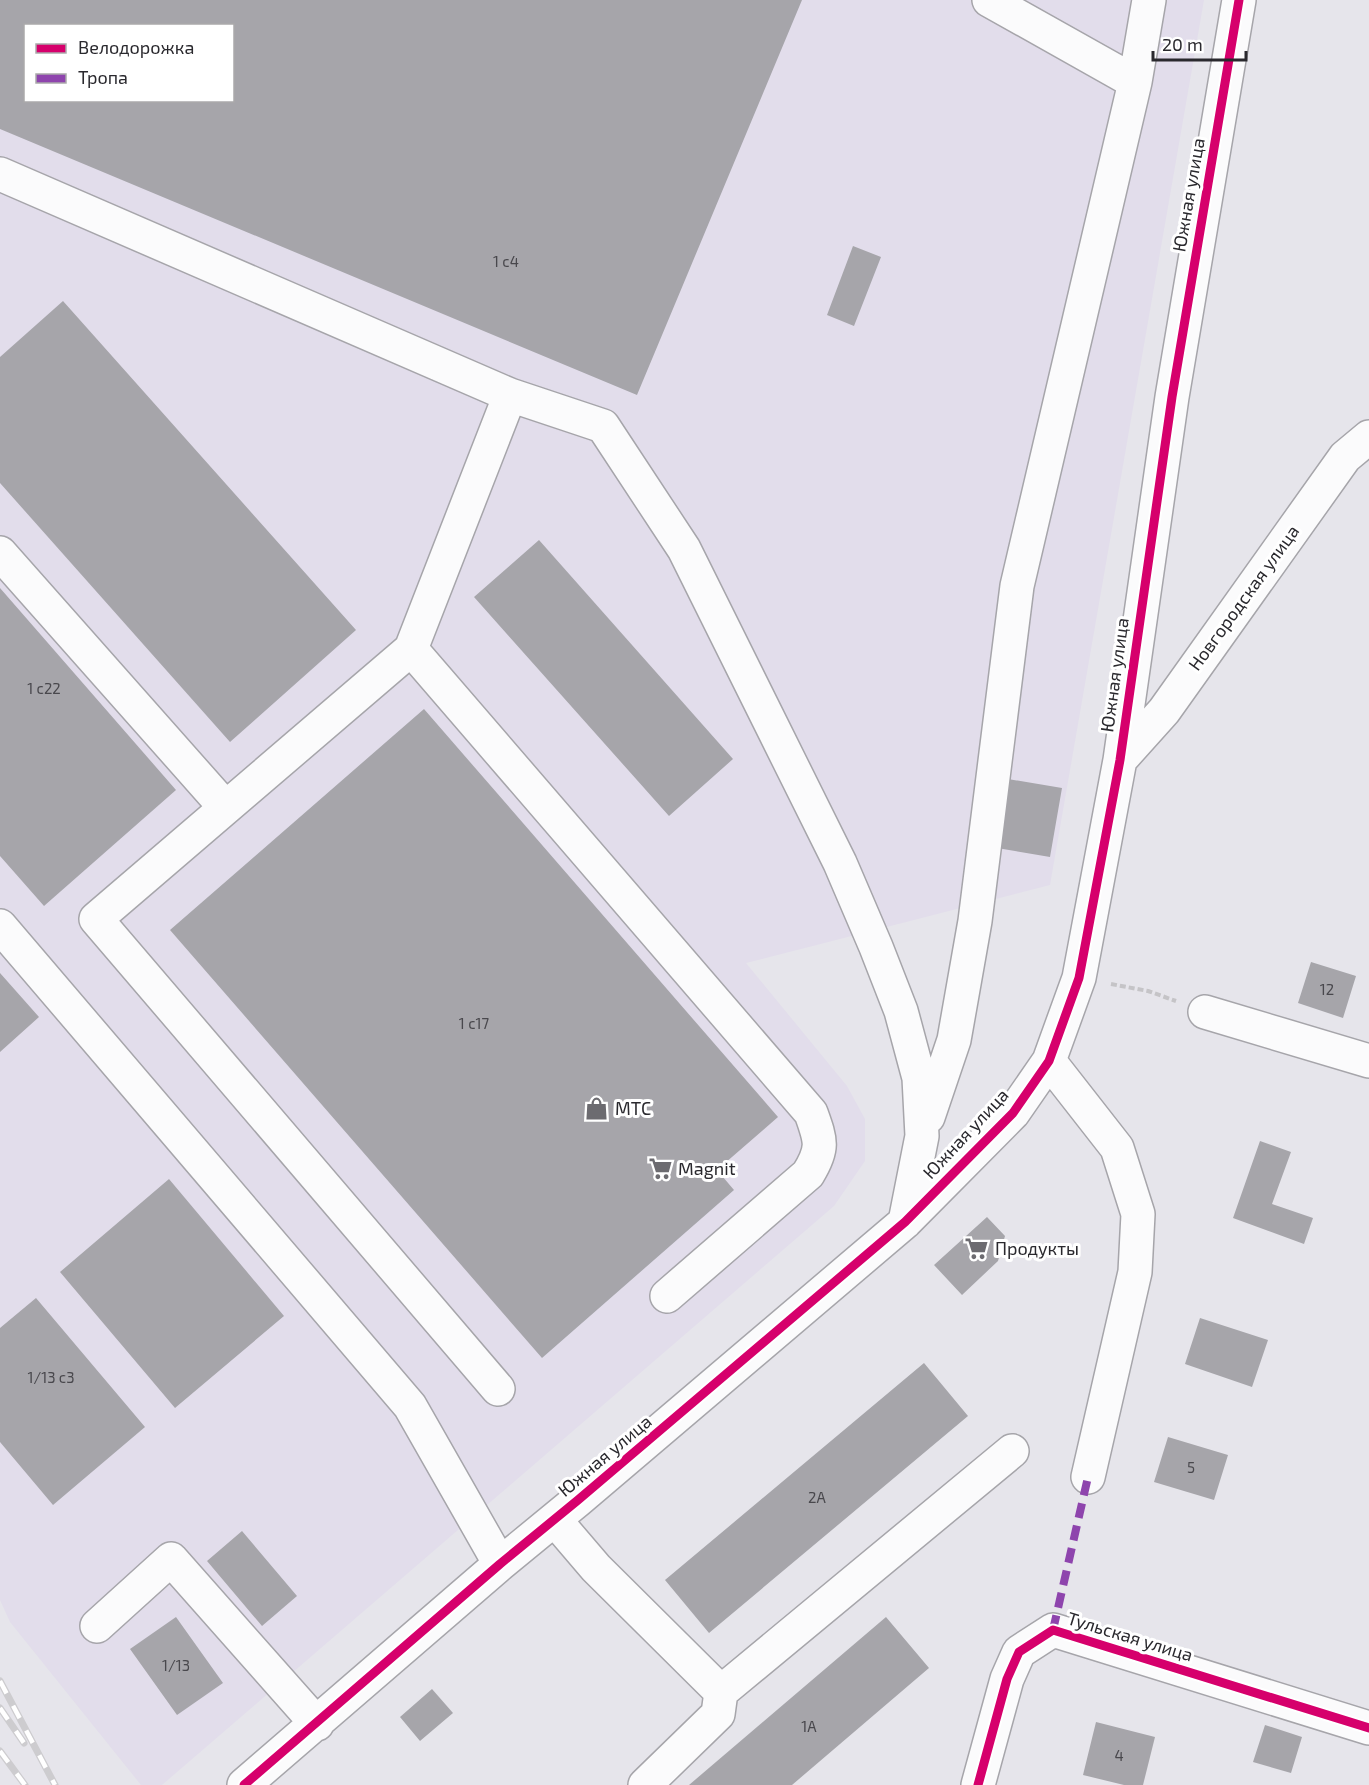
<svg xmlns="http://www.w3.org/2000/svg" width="1369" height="1785" viewBox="0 0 1369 1785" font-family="'Exo 2',sans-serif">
<rect width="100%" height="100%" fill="#e6e5eb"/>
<path fill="#e2ddeb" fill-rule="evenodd" d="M0 0H1204L1050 885 746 963 847 1086 865 1119V1161L834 1206 162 1785H141L10 1622 0 1600ZM26 26H232V100H26Z"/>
<path fill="#a6a5aa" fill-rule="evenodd" d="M0 0H802L637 395 0 129ZM26 26H232V100H26Z
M853 246 881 257 854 326 827 315Z
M63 301 356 630 230 742 0 483V357Z
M539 540 733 759 669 816 474 597Z
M0 588 176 790 44 906 0 856Z
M424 709 778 1117 717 1170 734 1190 542 1358 170 930Z
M1008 779 1062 788 1050 857 997 848Z
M1311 962 1356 976 1343 1018 1298 1003Z
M0 973 39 1017 0 1052Z
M1260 1141 1291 1152 1272 1204 1313 1218 1304 1244 1233 1218Z
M169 1179 284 1316 175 1408 60 1272Z
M987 1217 1005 1236 998 1261 962 1295 934 1265Z
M36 1298 145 1427 53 1505 0 1442V1328Z
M1200 1318 1268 1340 1252 1387 1185 1364Z
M924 1363 968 1416 709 1633 665 1580Z
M1168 1437 1228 1455 1214 1500 1154 1482Z
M242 1531 297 1596 262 1626 207 1561Z
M176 1617 223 1683 177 1715 130 1649Z
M886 1617 929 1668 792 1785H689Z
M432 1689 453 1713 420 1741 400 1717Z
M1096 1722 1155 1737 1143 1785H1124L1083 1775Z
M1265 1725 1302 1737 1291 1773 1253 1762Z"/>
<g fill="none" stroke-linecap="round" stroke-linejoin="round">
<defs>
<path id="minor" d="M1135 82 1149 0
M0 174 510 395 603 426 684 549 840 863 876 947 901 1011 919 1078 922 1136 905 1222
M0 553 225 807
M411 649 811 1113C821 1141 824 1148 808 1174L667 1296
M1120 760 1164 711 1345 457 1369 437
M0 926 410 1406 500 1564
M1205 1012 1369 1061
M1049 1061 1117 1148 1138 1214 1135 1272 1088 1477
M928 1117 954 1040 975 921 1017 586 1135 82 989 0
M498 1389 96 919 411 649 510 395
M555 1520 596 1568 721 1692 1012 1451
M97 1626 171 1559 317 1724
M244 1785 500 1564 578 1500 905 1222 1013 1113 1049 1061 1079 978 1120 760 1172 397 1239 0
M645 1785 718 1714 721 1692
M978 1785 1007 1679 1019 1652 1053 1630 1369 1728"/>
</defs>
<use href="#minor" stroke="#a6a5aa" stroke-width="36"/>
<path stroke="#c5c4c7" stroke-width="4" stroke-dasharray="6 3" stroke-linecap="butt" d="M1111 984 1148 991 1176 1001"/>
<use href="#minor" stroke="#fbfbfc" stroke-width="33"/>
<defs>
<path id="rail" d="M0 1681 55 1785
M0 1708 24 1743
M0 1751 25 1785"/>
</defs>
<use href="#rail" stroke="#cdcccf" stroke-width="7"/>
<use href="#rail" stroke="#fff" stroke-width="4.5" stroke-dasharray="14" stroke-linecap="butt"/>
<path stroke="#8e44ad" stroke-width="8" stroke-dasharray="15 8" stroke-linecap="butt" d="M1053 1630 1088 1477"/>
<defs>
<path id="cycleway" d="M244 1785 500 1564 578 1500 905 1222 1013 1113 1049 1061 1079 978 1120 760 1172 397 1239 0
M978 1785 1007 1679 1019 1652 1053 1630 1369 1728"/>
</defs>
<use href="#cycleway" stroke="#fff" stroke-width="13"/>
<use href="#cycleway" stroke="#d6006c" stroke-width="9"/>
</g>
<defs>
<symbol id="shop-bare" viewBox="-9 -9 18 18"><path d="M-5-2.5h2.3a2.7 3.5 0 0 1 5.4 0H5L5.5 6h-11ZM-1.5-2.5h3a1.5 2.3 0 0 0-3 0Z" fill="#6c6b70" stroke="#fff" stroke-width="2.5" paint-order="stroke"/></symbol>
<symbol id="supermarket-bare" viewBox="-9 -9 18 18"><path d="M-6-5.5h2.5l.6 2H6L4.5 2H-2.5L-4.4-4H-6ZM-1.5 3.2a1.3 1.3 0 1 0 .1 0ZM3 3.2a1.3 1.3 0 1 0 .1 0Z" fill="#6c6b70" stroke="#fff" stroke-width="2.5" paint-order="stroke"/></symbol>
</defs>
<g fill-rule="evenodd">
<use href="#shop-bare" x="580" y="1092" width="33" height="33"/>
<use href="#supermarket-bare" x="644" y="1152" width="33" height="33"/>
<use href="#supermarket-bare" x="960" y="1232" width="33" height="33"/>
</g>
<g text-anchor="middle" stroke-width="6" stroke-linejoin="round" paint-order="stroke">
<g font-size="15" fill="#49484d">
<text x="506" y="267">1 с4</text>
<text x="44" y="694">1 с22</text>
<text x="1327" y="995">12</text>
<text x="474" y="1029">1 с17</text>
<text x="51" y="1383">1/13 с3</text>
<text x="1191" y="1473">5</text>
<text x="817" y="1503">2А</text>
<text x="176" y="1671">1/13</text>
<text x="809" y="1732">1А</text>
<text x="1119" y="1761">4</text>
</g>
<g font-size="18" fill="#2a292e" stroke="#fff">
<text transform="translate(1189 195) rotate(-80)" y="6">Южная улица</text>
<text transform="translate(1244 598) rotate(-54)" y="6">Новгородская улица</text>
<text transform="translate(1115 675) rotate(-82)" y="6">Южная улица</text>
<text transform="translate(966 1134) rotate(-47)" y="6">Южная улица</text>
<text transform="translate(605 1456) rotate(-40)" y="6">Южная улица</text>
<text transform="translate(1130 1637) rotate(17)" y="6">Тульская улица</text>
</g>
<g font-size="18" fill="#2a292e" stroke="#fff" text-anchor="start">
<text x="615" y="1115">МТС</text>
<text x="678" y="1175">Magnit</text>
<text x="995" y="1255">Продукты</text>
</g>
</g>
<rect x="24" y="24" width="210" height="78" fill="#ffffff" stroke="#aaa9ab" stroke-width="1.5"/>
<rect x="36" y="44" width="30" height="9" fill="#d6006c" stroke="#aaa9ab" stroke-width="1.5"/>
<text x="78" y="54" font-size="18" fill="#2a292e">Велодорожка</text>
<rect x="36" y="74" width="30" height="9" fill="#8e44ad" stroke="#aaa9ab" stroke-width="1.5"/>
<text x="78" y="84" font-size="18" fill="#2a292e">Тропа</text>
<path d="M1153 51v9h93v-9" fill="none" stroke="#2a292e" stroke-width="3"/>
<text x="1162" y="51" font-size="18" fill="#2a292e" stroke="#ffffff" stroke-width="4.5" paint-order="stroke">20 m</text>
</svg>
